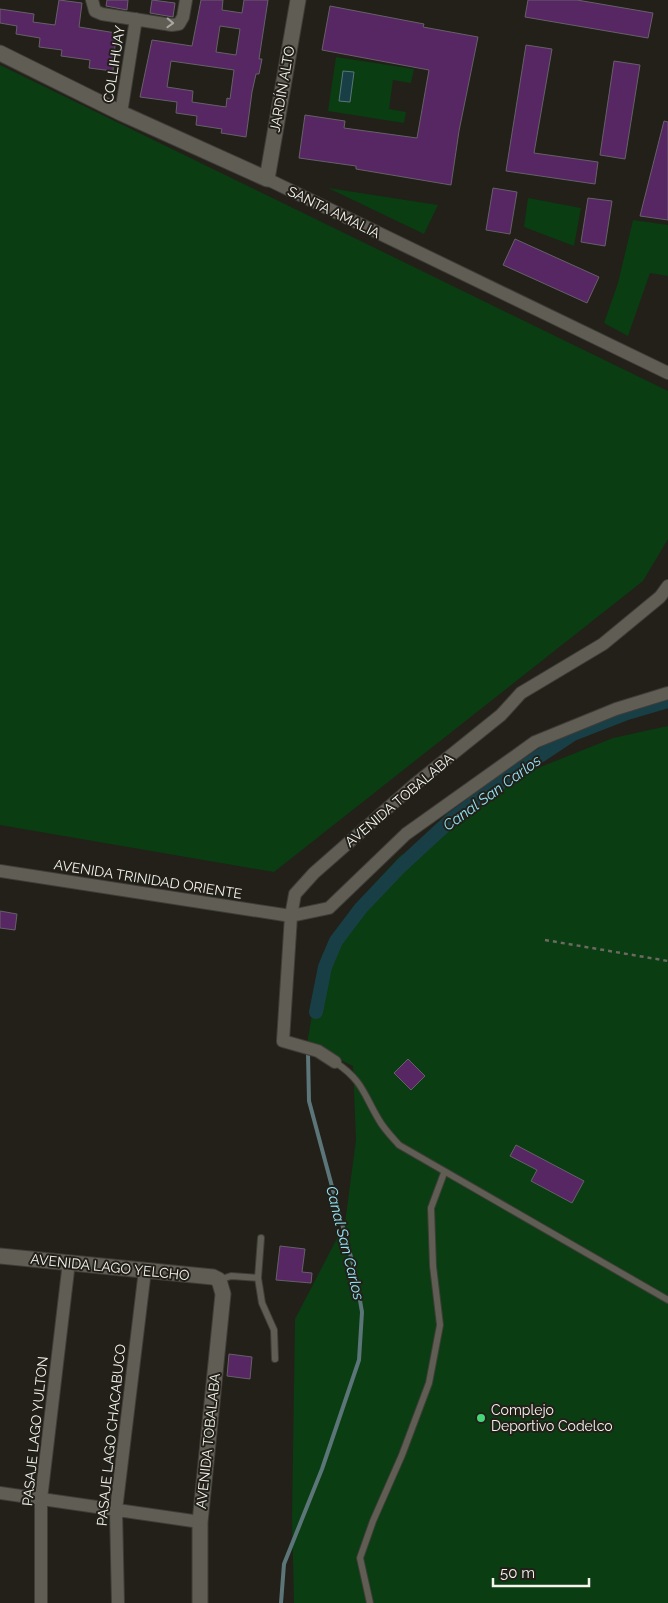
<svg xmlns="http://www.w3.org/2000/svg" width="668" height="1603" viewBox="0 0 668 1603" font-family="Raleway,sans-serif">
<rect width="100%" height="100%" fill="#222019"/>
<path fill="#0a3d11" d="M336 57 414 69 411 83 393 80 389 109 406 112 404 123 328 111Z
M0 65 668 391V539L643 581 274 872 0 825Z
M328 188 438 205 424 234Z
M528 198 581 208 574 246 524 227Z
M633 220 668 225V276L650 273 628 336 604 323 618 283Z
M668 726V1603H294L292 1517 295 1319 345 1223 356 1140 353 1066 307 1044 322 955 353 907 400 856 533 770 613 738Z"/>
<path fill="#193f46" stroke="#5b7579" d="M343 71 354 72 350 102 339 101Z"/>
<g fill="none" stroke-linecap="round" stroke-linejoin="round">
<path stroke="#5b7579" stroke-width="4" d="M281 1603 284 1564 322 1469 359 1360 362 1312 355 1272 309 1101 308 1053"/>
<path stroke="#193f46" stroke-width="14" d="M316 1012 325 967 336 941 361 908 401 866 453 818 511 775 573 734 627 713 668 701"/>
</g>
<path fill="#572763" stroke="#666068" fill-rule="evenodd" d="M59 0 82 3 79 27 116 33 113 71 89 68 90 60 61 56 62 50 39 47 40 38 16 34 17 26 0 23V9L34 14 33 22 55 25Z
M107 0H128L127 10 106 6Z
M152 0 175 3 173 17 150 13Z
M201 0H223L222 10 242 13 244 0H268L259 59H262L259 74H256L252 92 246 137 221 133 222 129 196 125 197 116 176 113 177 102 140 97 152 40 192 46ZM220 26 240 29 236 55 216 52ZM171 61 234 70 230 99 227 98 226 107 192 102 193 91 167 87Z
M528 0H577L653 13 648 38 525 17Z
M330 6 424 24 423 27 478 37 459 131 451 185 356 169V166L299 158 305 115 345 121 344 128 417 138 429 70 322 50Z
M526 45 552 49 534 153 598 162 595 184 506 171Z
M614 61 640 65 625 159 600 155Z
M664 121 668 122V220L640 216Z
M493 188 517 192 510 234 486 230Z
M588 198 612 201 605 246 581 242Z
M515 239 599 277 587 303 503 265Z
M0 911 17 914 15 930 0 928Z
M408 1059 425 1076 411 1090 394 1073Z
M516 1145 584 1181 572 1203 531 1181 537 1170 510 1156Z
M280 1246 305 1249 302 1272 312 1273 311 1283 276 1280Z
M229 1354 252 1357 250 1379 227 1376Z"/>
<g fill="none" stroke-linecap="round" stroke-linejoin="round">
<defs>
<path id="lane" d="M335 1062C363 1081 363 1093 379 1120 384 1129 392 1137 399 1145L668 1300
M258 1278 262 1303 274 1330 275 1359
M219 1280 231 1276 258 1278 261 1238
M370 1603 360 1558 373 1521 402 1455 429 1383 440 1325 433 1266 431 1208 444 1173"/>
<path id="street" d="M92 0 95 11 102 14 172 25 179 24 183 17 186 0
M121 113 136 19
M267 179 668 373
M0 871 291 916 329 908 406 834 535 742 616 709 668 693
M335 1062 318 1051 283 1041 291 916 295 894 314 873 414 785 501 715 521 693 603 644 660 597 668 586
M0 1493 200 1522
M41 1603V1499L69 1262
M118 1603 116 1510 145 1270"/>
<path id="secondary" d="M0 53 121 113 267 179 298 0
M0 1256 213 1277 219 1280 223 1294 200 1522V1603"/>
</defs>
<use href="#lane" stroke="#3f3d38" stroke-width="8"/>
<use href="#street" stroke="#3f3d38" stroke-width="14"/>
<use href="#secondary" stroke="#3f3d38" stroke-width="17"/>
<path stroke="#6a6962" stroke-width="2.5" stroke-dasharray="4 4" stroke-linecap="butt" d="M545 940 668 961"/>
<use href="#lane" stroke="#605d55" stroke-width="6"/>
<use href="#street" stroke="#605d55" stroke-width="12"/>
<use href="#secondary" stroke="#605d55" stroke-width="15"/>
</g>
<defs><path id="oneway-chevron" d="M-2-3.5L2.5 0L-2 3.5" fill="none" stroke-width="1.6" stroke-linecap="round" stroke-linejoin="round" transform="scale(1.25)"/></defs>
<use stroke="#aaa8a2" href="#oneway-chevron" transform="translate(170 23) rotate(2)"/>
<circle fill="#45d77a" stroke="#222019" stroke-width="2" cx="481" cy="1418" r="5"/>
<g text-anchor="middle" stroke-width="4" stroke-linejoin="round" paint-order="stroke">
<g font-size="14" fill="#f5f4ef" stroke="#222019">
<text transform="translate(114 64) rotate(-81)" y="5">COLLIHUAY</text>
<text transform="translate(282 89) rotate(-80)" y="5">JARDÍN ALTO</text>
<text transform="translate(334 212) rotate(26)" y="5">SANTA AMALIA</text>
<text transform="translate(399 800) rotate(-40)" y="5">AVENIDA TOBALABA</text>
<text transform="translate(148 879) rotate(9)" y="5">AVENIDA TRINIDAD ORIENTE</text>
<text transform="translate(110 1267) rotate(6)" y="5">AVENIDA LAGO YELCHO</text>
<text transform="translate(35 1431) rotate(-84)" y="5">PASAJE LAGO YULTON</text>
<text transform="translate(111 1435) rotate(-84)" y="5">PASAJE LAGO CHACABUCO</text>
<text transform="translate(208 1441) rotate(-84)" y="5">AVENIDA TOBALABA</text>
</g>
<g font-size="14" fill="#f5f4ef" stroke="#222019" text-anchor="start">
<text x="491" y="1415">Complejo<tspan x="491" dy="16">Deportivo Codelco</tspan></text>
</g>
<g font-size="15" font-style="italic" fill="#92e6f8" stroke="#222019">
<text transform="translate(492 793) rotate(-36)" y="5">Canal San Carlos</text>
<text transform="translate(345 1243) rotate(76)" y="5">Canal San Carlos</text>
</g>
</g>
<path d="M493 1578v8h96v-8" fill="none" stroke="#f5f4ef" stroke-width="2.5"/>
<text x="500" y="1578" font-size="15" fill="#f5f4ef" stroke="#222019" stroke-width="4" paint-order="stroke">50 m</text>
</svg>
